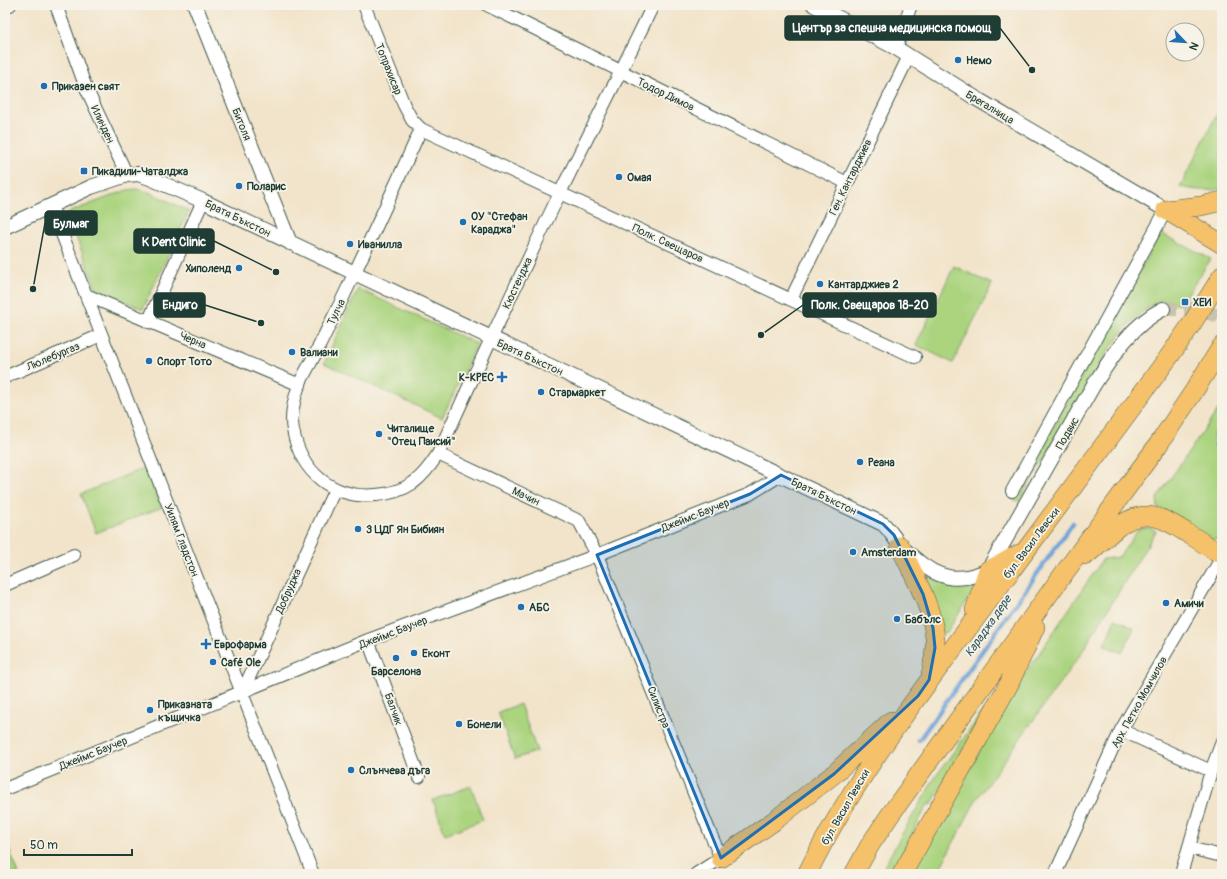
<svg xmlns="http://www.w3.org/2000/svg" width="1227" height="879" viewBox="0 0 1227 879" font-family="Pangolin,sans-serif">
<rect width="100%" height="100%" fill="#f7f3e8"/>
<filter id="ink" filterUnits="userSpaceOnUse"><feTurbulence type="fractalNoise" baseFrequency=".025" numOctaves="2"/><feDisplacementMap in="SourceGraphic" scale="8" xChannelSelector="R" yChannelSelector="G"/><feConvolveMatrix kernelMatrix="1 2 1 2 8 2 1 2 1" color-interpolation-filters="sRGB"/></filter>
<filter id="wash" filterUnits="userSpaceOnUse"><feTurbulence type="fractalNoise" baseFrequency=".012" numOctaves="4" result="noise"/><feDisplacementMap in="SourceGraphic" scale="16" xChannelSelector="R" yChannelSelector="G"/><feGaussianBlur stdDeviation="0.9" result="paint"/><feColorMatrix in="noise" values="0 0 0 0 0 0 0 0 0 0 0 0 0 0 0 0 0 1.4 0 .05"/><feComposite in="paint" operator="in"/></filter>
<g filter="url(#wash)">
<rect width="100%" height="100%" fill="#f2e4ca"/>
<path fill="#abd47f" stroke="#65885a" d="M1222 104V188C1208 192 1195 190 1180 187Z
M136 189 149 192 189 211 143 309 96 289 67 213 127 190Z
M1160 233 1211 259 1180 305 1160 300 1142 312 1126 327 1106 354 1019 501 1014 500Z
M954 266 992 284 953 363 916 345Z
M358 289 477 344 442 418 324 363Z
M1222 404V434H1213L1217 453H1222V538L1209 540 1170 514 1158 508 1157 498Z
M146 467 162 507 96 533 81 494Z
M1149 528 1156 531 1080 655 976 800 937 874H909L1019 683 1103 559 1119 557 1138 530Z
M912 564C924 573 935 583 951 584 960 585 971 582 980 581L947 632 943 633Z
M1115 619 1134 628 1122 653 1104 645Z
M989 703 931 805 928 804 902 853 904 855 894 874H880L902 834 936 776Z
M520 704 537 751 515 759 498 712Z
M471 786 483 820 445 834 433 800Z
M5 839 19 874H5Z"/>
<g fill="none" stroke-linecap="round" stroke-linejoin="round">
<path stroke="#6ba1d8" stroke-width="4.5" d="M1215 444 1222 443
M919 740 1073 523"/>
</g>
</g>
<g filter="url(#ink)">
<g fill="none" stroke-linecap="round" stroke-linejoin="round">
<path stroke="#c8c3ac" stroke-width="14" stroke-dasharray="14 7" stroke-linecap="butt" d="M1163 309H1195L1222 317"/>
<defs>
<path id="minor" d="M56 5 86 88 127 175
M364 5 404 105 412 120 421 129 915 357
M487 5 847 183
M5 7 10 5
M896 48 911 5
M421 129C399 177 377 226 354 274 342 301 328 327 316 353 310 364 304 374 299 385 294 399 290 415 293 430 301 472 332 499 376 495 389 494 401 491 413 483 424 475 431 465 438 454 478 367 518 279 560 193 591 130 623 68 653 5
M51 206 313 874
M86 295 300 385
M791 299 909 56
M148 322 203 201
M5 377 101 335
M438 454 579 521 597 555 711 835 721 858 696 874
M1012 491 1166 210
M5 585 74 555
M368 640 419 777
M242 693 335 489
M1121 730 1211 771
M5 789 368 640 597 555 750 494 781 475
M1189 848 1222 856
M1055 874 1121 730 1222 557
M1181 874 1211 771 1222 742"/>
<path id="tertiary" d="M195 5 290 243
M814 5 896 48 977 99 1166 210
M5 227 91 187 127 175 138 174 150 178 203 201 883 524C890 530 894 538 900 545 904 550 910 554 914 558 938 579 958 584 988 570L1093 386C1112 357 1131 325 1163 309"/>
<path id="trunk" d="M1166 210 1222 244
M1166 210 1201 206 1222 201
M900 546C913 575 932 605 935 638 936 650 933 663 931 675
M1086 555C1097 546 1108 535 1119 526 1145 507 1164 518 1187 533 1197 539 1207 545 1216 552
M975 610 988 570 1003 563 1019 554
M721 858 774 821 834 774 891 721
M807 874C851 784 912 703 972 623 1038 534 1105 444 1171 354L1191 325 1222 276
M854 874 870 845 890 815 1054 587 1158 445 1194 391 1222 346
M902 874 1009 684 1035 627"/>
</defs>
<use href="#minor" stroke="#3f564a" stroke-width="14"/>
<use href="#tertiary" stroke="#3f564a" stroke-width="16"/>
<use href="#trunk" stroke="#3f564a" stroke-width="20"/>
<use href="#minor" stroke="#fff" stroke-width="12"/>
<use href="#tertiary" stroke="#fff" stroke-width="14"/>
<use href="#trunk" stroke="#f5c16b" stroke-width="19"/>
</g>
</g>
<path fill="#1f6fb2" fill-opacity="0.2" stroke="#1f6fb2" stroke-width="3" stroke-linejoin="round" d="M781 475 883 524 894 535 923 594 933 628 935 648 929 680 918 696 834 774 721 858 597 555 750 494Z"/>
<g fill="#1f6fb2" stroke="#f7f3e8" stroke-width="1.5">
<circle cx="958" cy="60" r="4"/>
<circle cx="44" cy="86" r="4"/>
<rect x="80" y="167" width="8" height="8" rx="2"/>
<circle cx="619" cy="177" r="4"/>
<circle cx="239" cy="186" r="4"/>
<circle cx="463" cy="222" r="4"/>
<circle cx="350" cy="244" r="4"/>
<circle cx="239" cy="268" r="4"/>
<circle cx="820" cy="284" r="4"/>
<rect x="1181" y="298" width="8" height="8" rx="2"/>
<circle cx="292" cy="352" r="4"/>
<circle cx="149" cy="361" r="4"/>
<path d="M500 371h4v4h4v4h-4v4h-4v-4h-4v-4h4z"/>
<circle cx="541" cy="392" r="4"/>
<circle cx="379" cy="434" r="4"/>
<circle cx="860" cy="462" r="4"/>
<circle cx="358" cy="529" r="4"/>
<circle cx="853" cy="552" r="4"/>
<circle cx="1166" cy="603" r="4"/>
<circle cx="521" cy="607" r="4"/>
<circle cx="897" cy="619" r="4"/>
<path d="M204 638h4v4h4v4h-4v4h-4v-4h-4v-4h4z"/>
<circle cx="414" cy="653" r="4"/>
<circle cx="396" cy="658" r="4"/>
<circle cx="213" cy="662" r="4"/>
<circle cx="150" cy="710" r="4"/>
<circle cx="459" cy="724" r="4"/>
<circle cx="351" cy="770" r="4"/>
</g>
<g text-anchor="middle" stroke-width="3.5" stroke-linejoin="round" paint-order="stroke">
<g font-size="11" font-weight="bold" fill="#1f3d34" stroke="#f7f3e8" text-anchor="start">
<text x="966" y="64">Немо</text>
<text x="52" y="90">Приказен свят</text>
<text x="92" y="175">Пикадили-Чаталджа</text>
<text x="627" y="181">Омая</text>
<text x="247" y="190">Поларис</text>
<text x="471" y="220">ОУ "Стефан<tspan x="471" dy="13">Караджа"</tspan></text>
<text x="358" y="248">Иванилла</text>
<text x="231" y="272" text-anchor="end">Хиполенд</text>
<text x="828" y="288">Кантарджиев 2</text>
<text x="1193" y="306">ХЕИ</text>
<text x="300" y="356">Валиани</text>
<text x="157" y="365">Спорт Тото</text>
<text x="494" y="381" text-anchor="end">К-КРЕС</text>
<text x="549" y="396">Стармаркет</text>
<text x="387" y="432">Читалище<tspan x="387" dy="13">"Отец Паисий"</tspan></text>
<text x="868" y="466">Реана</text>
<text x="366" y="533">3 ЦДГ Ян Бибиян</text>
<text x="861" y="556">Amsterdam</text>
<text x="1174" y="607">Амичи</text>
<text x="529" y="611">АБС</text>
<text x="905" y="623">Бабълс</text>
<text x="214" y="648">Еврофарма</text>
<text x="422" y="657">Еконт</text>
<text x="221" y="666">Café Ole</text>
<text x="396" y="675" text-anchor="middle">Барселона</text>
<text x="158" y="708">Приказната<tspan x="158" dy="13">къщичка</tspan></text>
<text x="467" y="728">Бонели</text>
<text x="359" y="774">Слънчева дъга</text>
</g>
<g font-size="11" fill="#1f3d34" stroke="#f7f3e8">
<text transform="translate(389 69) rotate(68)" y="4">Топрахисар</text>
<text transform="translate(666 94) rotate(26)" y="4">Тодор Димов</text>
<text transform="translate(990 107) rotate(31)" y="4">Брегалница</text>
<text transform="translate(103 124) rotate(65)" y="4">Илинден</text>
<text transform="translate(242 124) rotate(68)" y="4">Битоля</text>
<text transform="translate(850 177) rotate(-64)" y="4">Ген. Кантарджиев</text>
<text transform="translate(238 218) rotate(26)" y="4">Братя Бъкстон</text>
<text transform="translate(668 243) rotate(25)" y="4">Полк. Свещаров</text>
<text transform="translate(517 283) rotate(-65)" y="4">Кюстенджа</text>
<text transform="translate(336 312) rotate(-64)" y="4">Тулча</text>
<text transform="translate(193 340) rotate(23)" y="4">Черна</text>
<text transform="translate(53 356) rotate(-23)" y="4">Люлебургаз</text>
<text transform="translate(530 357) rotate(25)" y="4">Братя Бъкстон</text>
<text transform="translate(1067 433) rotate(-60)" y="4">Подвис</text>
<text transform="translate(526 496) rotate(25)" y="4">Мачин</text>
<text transform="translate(824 496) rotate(26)" y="4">Братя Бъкстон</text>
<text transform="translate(695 515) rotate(-22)" y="4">Джеймс Баучер</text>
<text transform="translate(182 540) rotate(69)" y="4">Уилям Гладстон</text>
<text transform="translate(1031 543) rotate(-53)" y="4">бул. Васил Левски</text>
<text transform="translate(288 591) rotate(-66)" y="4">Добруджа</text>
<text transform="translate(393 632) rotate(-21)" y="4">Джеймс Баучер</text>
<text transform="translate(1139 702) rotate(-61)" y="4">Арх. Петко Момчилов</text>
<text transform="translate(659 707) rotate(68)" y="4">Силистра</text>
<text transform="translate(394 709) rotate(70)" y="4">Балчик</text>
<text transform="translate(93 753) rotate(-22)" y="4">Джеймс Баучер</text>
<text transform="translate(845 807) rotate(-60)" y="4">бул. Васил Левски</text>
</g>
<g font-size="12" font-style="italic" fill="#365b65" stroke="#f7f3e8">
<text transform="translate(988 626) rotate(-55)" y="4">Караджа дере</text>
</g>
</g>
<path fill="none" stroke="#1f3d34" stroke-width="1.5" d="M1032 70L1000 28M33 289L45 223M276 272L214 241M261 323L205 305M761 335L803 305"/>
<g fill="#1f3d34" stroke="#f7f3e8" stroke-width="1.5">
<circle cx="1032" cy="70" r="4"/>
<circle cx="33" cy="289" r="4"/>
<circle cx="276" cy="272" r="4"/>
<circle cx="261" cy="323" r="4"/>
<circle cx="761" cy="335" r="4"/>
</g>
<g fill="#1f3d34" stroke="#1f3d34" stroke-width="1.5">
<rect x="785" y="16" width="215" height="24" rx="4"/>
<rect x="45" y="211" width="52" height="24" rx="4"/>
<rect x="134" y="229" width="80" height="24" rx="4"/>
<rect x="154" y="293" width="51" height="24" rx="4"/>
<rect x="803" y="293" width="133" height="24" rx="4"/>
</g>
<g font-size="12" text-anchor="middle" font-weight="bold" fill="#fff">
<text x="892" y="32">Център за спешна медицинска помощ</text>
<text x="71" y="228">Булмаг</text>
<text x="174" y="246">K Dent Clinic</text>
<text x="180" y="309">Ендиго</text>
<text x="870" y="309">Полк. Свещаров 18-20</text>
</g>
<rect width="1227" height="879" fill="none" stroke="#f7f3e8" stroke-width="20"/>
<g transform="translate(1185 42) rotate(115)"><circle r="19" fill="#f7f3e8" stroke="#a1aaa0"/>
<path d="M0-3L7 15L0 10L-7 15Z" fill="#1f6fb2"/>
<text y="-6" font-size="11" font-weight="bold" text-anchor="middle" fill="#1f3d34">N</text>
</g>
<path d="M24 849v6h108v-6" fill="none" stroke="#1f3d34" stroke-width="2"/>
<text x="30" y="849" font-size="12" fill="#1f3d34" stroke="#f7f3e8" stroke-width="3" paint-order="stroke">50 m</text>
</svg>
